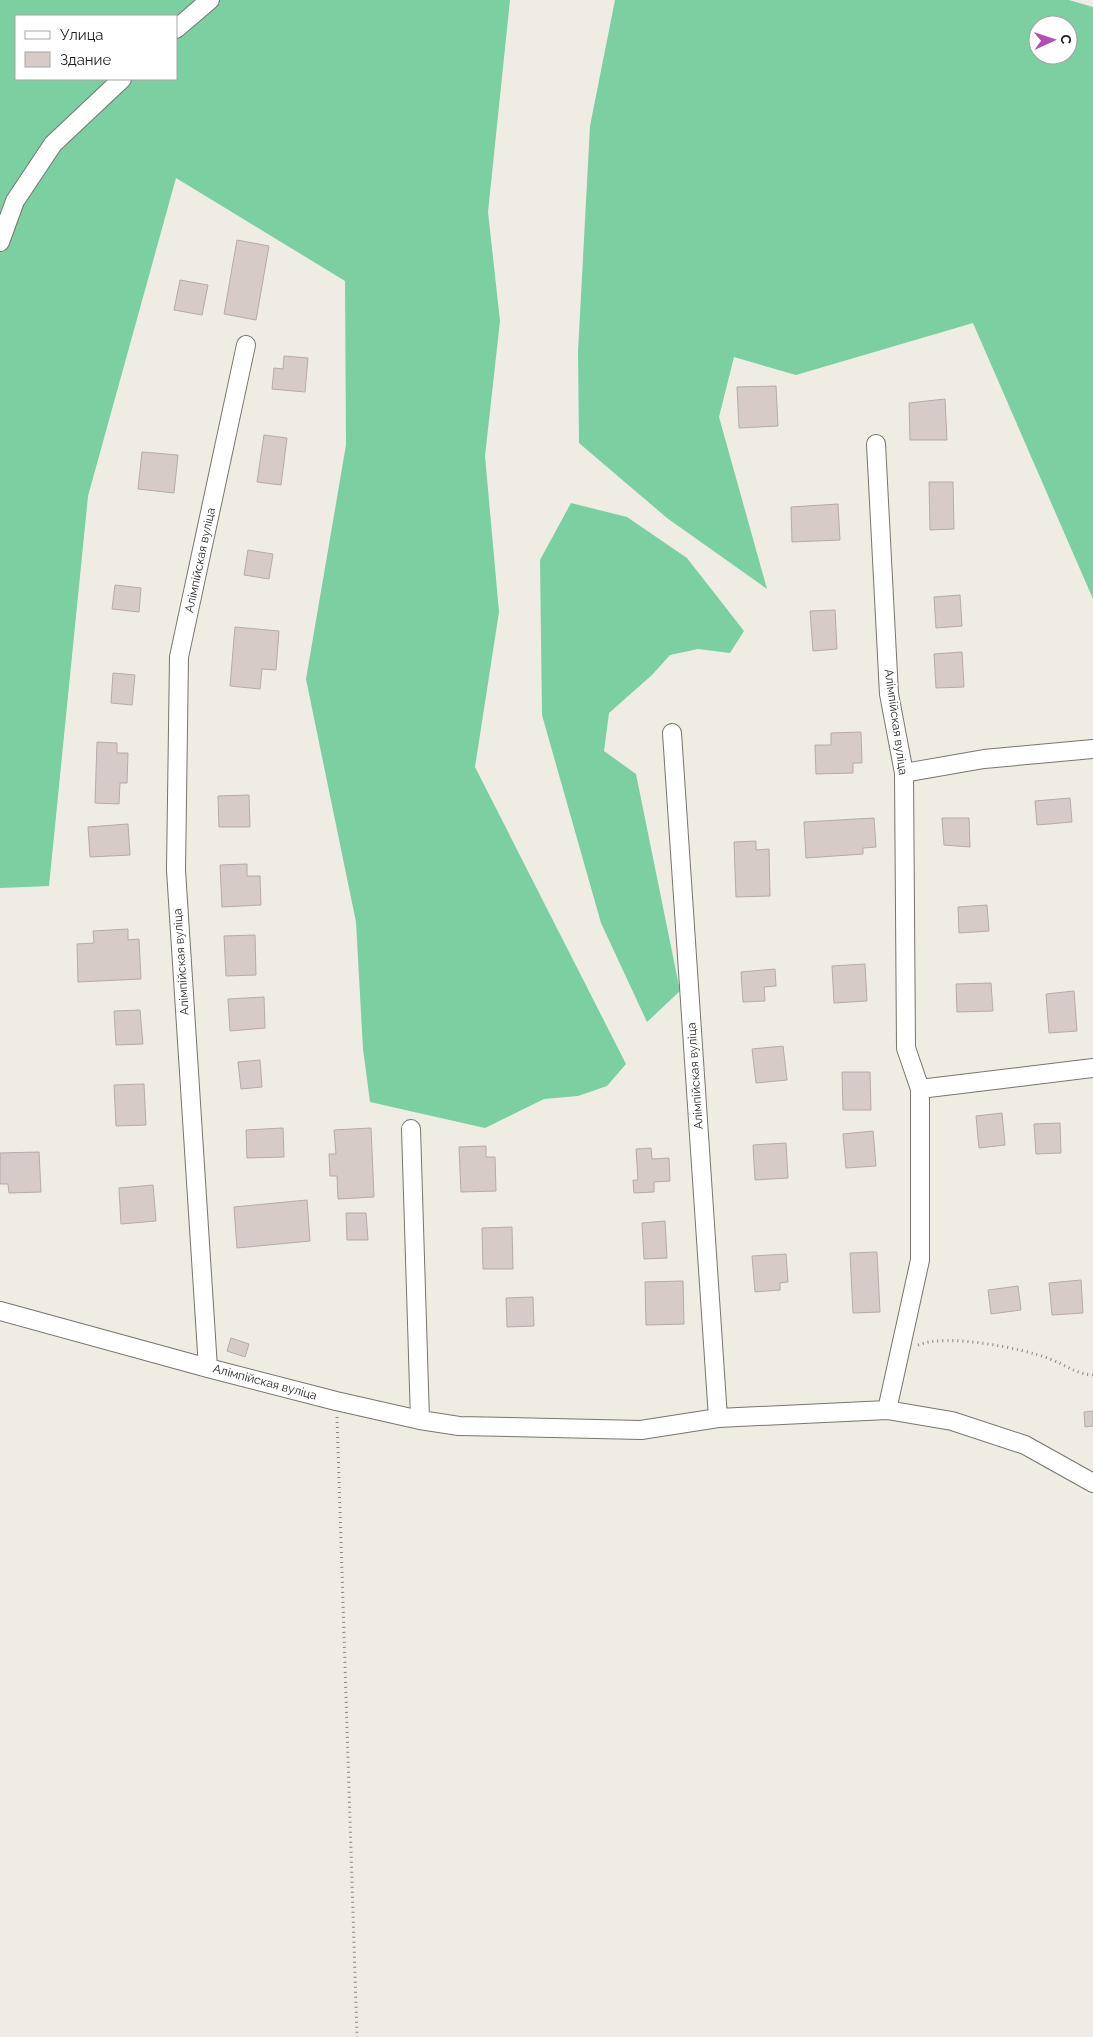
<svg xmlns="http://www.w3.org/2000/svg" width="1093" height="2037" viewBox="0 0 1093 2037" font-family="Raleway,sans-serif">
<rect width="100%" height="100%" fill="#efece3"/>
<path fill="#7bcfa1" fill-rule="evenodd" d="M0 0H510L488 212 500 321 485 456 499 612 475 767 626 1064 607 1086 578 1096 544 1099 485 1128 370 1102 363 1049 356 922 306 679 346 445 345 281 176 178 88 496 49 886 0 888ZM16 16H176V79H16Z
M615 0H1069L1093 7V599L973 323 796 375 734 357 719 417 767 589 667 518 579 443 578 352 590 126ZM1038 25H1068V55H1038Z
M571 503 627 517 687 558 744 631 730 653 698 649 670 655 652 675 609 713 604 751 636 774 680 991 647 1022 601 923 542 715 540 560Z"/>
<path fill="#d7cbc8" stroke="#b5aaa8" d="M237 240 269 246 256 320 224 314Z
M180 280 208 285 202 315 174 310Z
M284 356 308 358 305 392 272 389 274 368 283 369Z
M776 386 778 426 739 428 737 387Z
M945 399 947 440H910L909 403Z
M264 435 287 438 281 485 257 482Z
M142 452 178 455 174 493 138 489Z
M929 482H953L954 529 930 530Z
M838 504 840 540 792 542 791 507Z
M248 550 273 554 269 579 244 575Z
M115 585 141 588 139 612 112 609Z
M960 595 962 626 936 628 934 597Z
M835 610 837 649 813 651 810 611Z
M235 627 279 631 276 670 262 669 260 689 230 686Z
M962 652 964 687 936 688 934 654Z
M113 673 135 675 132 705 111 703Z
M861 732 862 763H853V773L816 774 815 745H831V733Z
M97 742 117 743V753H128L127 783H120L119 804 95 803Z
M249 795 250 827H219L218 796Z
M1070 798 1072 822 1037 825 1035 801Z
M874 818 876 847 863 848V854L806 858 804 822Z
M942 818H969L970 847 944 845Z
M128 824 130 855 90 857 88 827Z
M756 841V850L769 849 770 896 736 897 734 842Z
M247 864V876H260L261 905 222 907 220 865Z
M987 905 989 931 959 933 958 907Z
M128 929V940L139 939 141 979 78 982 77 944 94 943 93 931Z
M255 935 256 975 226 976 224 936Z
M865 964 867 1001 834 1003 832 966Z
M775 969 776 986 764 987 765 1001 743 1002 741 972Z
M991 983 993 1011 957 1012 956 984Z
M1074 991 1077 1031 1049 1033 1046 994Z
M264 997 265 1028 230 1031 228 999Z
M140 1010 143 1044 116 1045 114 1011Z
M783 1046 787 1080 756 1083 752 1049Z
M260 1060 262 1087 241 1089 238 1062Z
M842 1072H870L871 1110H843Z
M144 1084 146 1125 116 1126 114 1085Z
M1002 1113 1005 1145 979 1148 976 1116Z
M1060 1123 1061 1153 1036 1154 1034 1124Z
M283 1128 284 1157 247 1158 246 1130Z
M371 1128 374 1197 338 1199 337 1176H330L329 1154H336L334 1130Z
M873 1131 876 1166 846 1168 843 1134Z
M786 1143 788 1178 755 1180 753 1145Z
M486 1146V1157H495L496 1191 461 1192 459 1147Z
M651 1148 652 1159 669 1158 670 1181 654 1182V1192L634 1193 633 1180H638L636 1149Z
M39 1152 41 1192 9 1193 8 1184H0V1153Z
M153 1185 156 1221 121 1224 119 1188Z
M307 1200 310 1241 237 1248 234 1207Z
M346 1213H366L368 1240H347Z
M665 1221 667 1258 644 1259 642 1223Z
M512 1227 513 1269H483L482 1228Z
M877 1252 880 1312 853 1313 850 1253Z
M786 1254 788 1282 780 1283V1290L755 1292 752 1256Z
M1081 1280 1083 1313 1052 1315 1049 1283Z
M683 1281 684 1324 646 1325 645 1282Z
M1018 1286 1021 1310 991 1314 988 1290Z
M533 1297 534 1326 507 1327 506 1298Z
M231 1338 249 1344 245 1357 227 1351Z
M1093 1411V1426L1085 1427 1084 1412Z"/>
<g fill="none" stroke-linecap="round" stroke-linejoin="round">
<defs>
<path id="minor" d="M176 29 210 0
M0 242 15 201 53 144 122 79
M876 444 889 694 904 773 906 1048 920 1089V1260L887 1410
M672 733 718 1418
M904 773 984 759 1093 749
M920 1089 1093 1068
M411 1129 420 1420
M0 1311 208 1368 336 1401 420 1420 459 1426 641 1430 718 1418 887 1410 952 1421 1025 1445 1093 1483
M208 1368 176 870 179 657 246 345"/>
</defs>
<use href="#minor" stroke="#78756d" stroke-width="20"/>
<path stroke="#87857f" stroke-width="3" stroke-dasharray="1 4" stroke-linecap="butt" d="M918 1345C946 1333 1022 1348 1050 1359 1066 1365 1076 1374 1093 1375
M337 1417 357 2037"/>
<use href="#minor" stroke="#fff" stroke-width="18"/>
</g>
<g text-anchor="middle" stroke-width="4" stroke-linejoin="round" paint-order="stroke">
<g font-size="12" fill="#201f1c" stroke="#fff">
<text transform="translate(200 560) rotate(-78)" y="4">Алімпійская вуліца</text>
<text transform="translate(896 722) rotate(82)" y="4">Алімпійская вуліца</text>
<text transform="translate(181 962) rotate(-94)" y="4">Алімпійская вуліца</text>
<text transform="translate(695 1076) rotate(-94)" y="4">Алімпійская вуліца</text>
<text transform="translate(265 1382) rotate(15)" y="4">Алімпійская вуліца</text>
</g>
</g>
<rect x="15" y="15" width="162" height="65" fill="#ffffff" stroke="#a6a5a4"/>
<rect x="25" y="31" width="25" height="8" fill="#ffffff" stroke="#a6a5a4"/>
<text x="60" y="40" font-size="15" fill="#201f1c">Улица</text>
<rect x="25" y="52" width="25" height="15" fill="#d7cbc8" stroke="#a6a5a4"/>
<text x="60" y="65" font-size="15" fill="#201f1c">Здание</text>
<g transform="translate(1053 40) rotate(87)"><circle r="24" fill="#ffffff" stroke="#a6a5a4"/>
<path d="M0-4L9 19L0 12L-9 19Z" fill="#b14fb6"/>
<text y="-8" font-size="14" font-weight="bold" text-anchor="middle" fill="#201f1c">С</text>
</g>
</svg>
